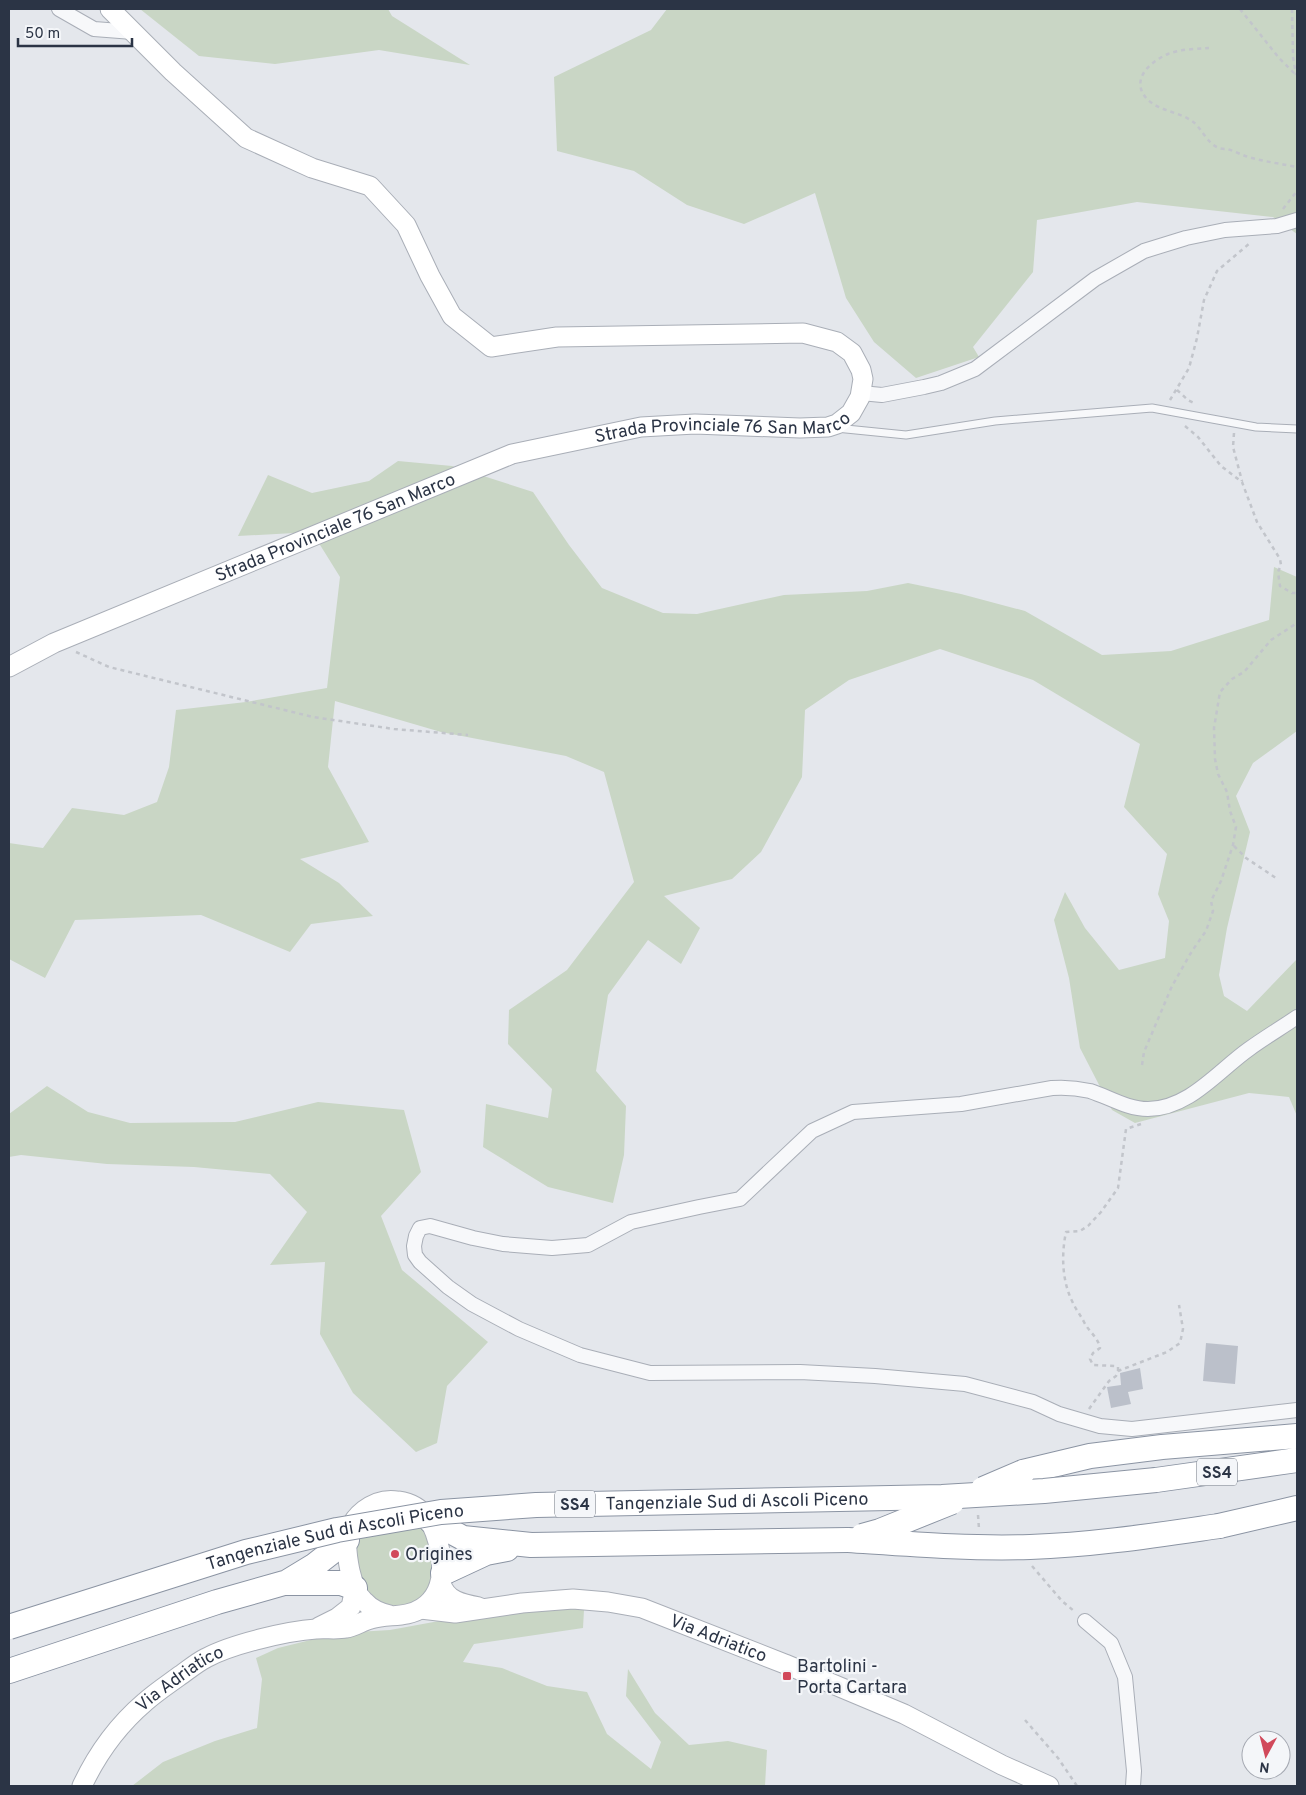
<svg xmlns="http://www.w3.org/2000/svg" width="1306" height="1795" viewBox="0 0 1306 1795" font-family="Overpass,sans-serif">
<rect width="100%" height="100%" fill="#e4e7ec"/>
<path fill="#c9d6c5" d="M140 9H388L392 16 470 65 379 50 275 64 199 56Z
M667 9H1297V234L1273 217 1137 202 1037 220 1033 272 973 347 979 357 916 378 874 342 846 298 815 193 744 224 687 205 634 171 557 151 554 77 651 30Z
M398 461 452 466 533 492 569 545 602 588 663 613 697 614 784 595 867 591 908 583 961 594 1025 611 1102 655 1171 651 1269 620 1274 567 1297 577V731L1253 763 1236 796 1250 832 1227 928 1219 975 1224 996 1247 1011 1297 959V1116L1289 1097 1249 1093 1135 1123 1112 1110 1080 1048 1069 978 1054 920 1065 892 1085 928 1119 970 1165 958 1169 921 1158 894 1167 854 1124 807 1140 744 1033 680 940 649 849 680 805 710 802 777 761 852 732 879 664 896 700 928 681 964 648 940 608 995 596 1071 626 1106 624 1155 613 1203 548 1187 483 1147 486 1104 548 1118 552 1089 508 1044 509 1010 567 970 634 882 604 772 566 756 441 732 335 701 328 767 369 842 300 859 339 883 373 916 311 924 290 952 201 915 75 920 45 978 9 959V843L43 848 72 808 124 815 157 802 169 767 176 710 246 702 327 688 340 577 312 532 238 536 268 475 312 493 369 481Z
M47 1086 88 1112 130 1123 235 1122 318 1102 404 1110 421 1172 381 1216 402 1270 488 1342 447 1386 437 1443 416 1452 353 1393 320 1334 325 1262 270 1265 307 1212 270 1174 194 1167 107 1164 21 1155 9 1157V1114Z
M364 1523 426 1527C428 1541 434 1555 435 1569 435 1572 433 1576 432 1580 424 1607 386 1615 368 1592 361 1584 359 1574 358 1564 355 1544 356 1541 364 1523Z
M553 1600 584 1610 583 1628 474 1644 463 1662 502 1668 547 1686 587 1692 607 1734 651 1769 661 1742 626 1696 628 1669 655 1713 689 1745 728 1741 767 1750 765 1786H132L163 1762 215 1741 257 1728 262 1679 256 1658 278 1648 339 1633 390 1630Z"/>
<path fill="#bbc0ca" d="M1206 1343 1238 1346 1235 1384 1203 1381Z
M1140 1368 1143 1389 1128 1392 1131 1404 1111 1408 1107 1387 1121 1385 1120 1373Z"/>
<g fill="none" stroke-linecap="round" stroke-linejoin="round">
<defs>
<path id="lane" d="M836 428 906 435 995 421 1152 408 1256 427 1297 429"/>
<path id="street" d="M59 9 94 29 133 32
M861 393 882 395 924 387 941 383 975 369 1095 279 1144 251 1186 238 1225 230 1277 226 1297 220
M1297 1017C1281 1028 1264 1038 1249 1049 1219 1070 1189 1109 1148 1109 1127 1109 1109 1097 1090 1091 1077 1088 1065 1087 1052 1088L961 1104 853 1112 812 1131 740 1199 699 1207 631 1222 588 1245 552 1248 503 1244 473 1238 430 1226 420 1228 416 1236 414 1246 415 1255 420 1262 448 1287 472 1304 519 1329 580 1355 650 1373 800 1372 875 1376 965 1384 1033 1402 1059 1414 1100 1426 1132 1429 1297 1410
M1085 1621 1111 1643 1125 1677 1134 1771 1133 1786"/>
<g id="secondary">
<path id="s1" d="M9 667 54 643 512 454 641 427 695 424 800 428 828 427 837 424 851 413 860 397 863 379 861 370 852 353 837 342 803 333 557 337 491 347 452 316 430 276 406 225 370 186 312 168 246 138 173 72 110 9"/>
<path d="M441 1583C446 1601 463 1604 479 1607"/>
<path id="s2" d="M421 1609 455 1613 522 1603 573 1599 608 1602 642 1608 785 1664 904 1714 1002 1765 1049 1786"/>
<path d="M319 1627 337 1618 351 1607 355 1588"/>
<path id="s3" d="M82 1786C97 1754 118 1725 145 1702 155 1693 167 1685 178 1677 187 1671 196 1663 206 1658 232 1644 287 1631 316 1629 326 1628 336 1630 346 1628 355 1627 362 1621 371 1619 388 1614 407 1618 422 1608 442 1595 444 1573 440 1551 435 1526 426 1505 398 1501 374 1497 349 1516 347 1541 346 1551 348 1561 350 1571 353 1582 355 1593 364 1601 371 1609 380 1613 390 1615"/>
</g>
<path id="highway" d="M1023 1472 1090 1456 1162 1447 1297 1436
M1156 1480 1297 1460
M431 1521 463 1538 531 1545 848 1540
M1219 1526 1297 1508
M443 1573 486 1553 507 1549
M287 1582 315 1565 347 1540
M9 1671 217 1602 284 1583H341L355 1588"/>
</defs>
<use href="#lane" stroke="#a9aeb7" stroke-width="9"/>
<use href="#street" stroke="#a9aeb7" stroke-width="16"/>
<use href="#secondary" stroke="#a9aeb7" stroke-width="21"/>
<use href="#highway" stroke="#8b94a3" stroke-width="26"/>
<path stroke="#c2c5cb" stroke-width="2.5" stroke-dasharray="4 4" stroke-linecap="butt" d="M1240 9 1279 58 1297 76
M1292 9 1293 57 1296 75
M1209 48C1196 49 1180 49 1168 54 1149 62 1129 81 1148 100 1160 111 1179 112 1192 121 1202 128 1207 144 1219 148 1220 149 1226 149 1227 149 1235 151 1243 156 1252 158 1267 162 1282 164 1297 167
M1283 209 1297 191
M1177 390 1188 400 1196 404
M1170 400 1189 368 1197 338 1204 300 1217 271 1250 243
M1185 426 1198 437 1221 466 1242 482 1257 522 1280 559 1281 565 1278 572 1280 586 1292 593H1297
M1234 433 1233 447 1242 481
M76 652 109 667 313 717 394 729 468 735
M1234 846 1246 858 1276 878
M1142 1065 1144 1052 1172 986 1192 951 1206 931 1213 911 1211 901 1221 881 1233 845 1236 827 1230 811 1227 792 1218 774 1215 759 1214 728 1220 692 1232 679 1244 672 1271 640 1297 623
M1118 1371V1367L1115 1366 1093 1365 1090 1359 1093 1353 1100 1348C1098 1337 1089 1332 1084 1322 1081 1316 1077 1311 1074 1305 1062 1283 1061 1256 1066 1232L1080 1231 1088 1226 1101 1212 1118 1188 1126 1129 1141 1124
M1089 1409 1109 1381 1116 1376 1118 1371 1167 1352 1180 1343 1183 1329 1179 1305
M978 1515 979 1529
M1032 1566 1062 1601 1074 1611
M1025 1720 1058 1758 1077 1786"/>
<use href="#lane" stroke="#f7f8fa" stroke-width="7"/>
<use href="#street" stroke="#f7f8fa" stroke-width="14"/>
<use href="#secondary" stroke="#fff" stroke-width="19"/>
<use href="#highway" stroke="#fff" stroke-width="24"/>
<defs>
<g id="highway-bridge">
<path d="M983 1489 1023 1472"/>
<path d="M862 1536 880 1531 952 1502"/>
<path d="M848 1540C909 1544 970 1549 1030 1547 1094 1545 1157 1535 1219 1526"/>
<path id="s4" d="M9 1627 246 1552 337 1530 441 1512 536 1505 942 1497 1044 1491 1156 1480"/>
</g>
</defs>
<use href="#highway-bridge" stroke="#8b94a3" stroke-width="26" stroke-linecap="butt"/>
<use href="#highway-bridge" stroke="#fff" stroke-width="24"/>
</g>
<g fill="#d1495b" stroke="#f4f6f9" stroke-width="2">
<circle cx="395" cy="1554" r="5"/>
<rect x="782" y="1671" width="10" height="10" rx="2.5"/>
</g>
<g text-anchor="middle" stroke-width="4.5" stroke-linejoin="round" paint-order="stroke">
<g fill="#f4f6f9" stroke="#676e7b" stroke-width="1">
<rect x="1197" y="1458.5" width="40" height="27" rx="4"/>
<rect x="555" y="1490.5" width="40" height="27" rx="4"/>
</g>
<g font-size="16" font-weight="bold" fill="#2b3445">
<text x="1217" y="1478">SS4</text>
<text x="575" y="1510">SS4</text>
</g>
<g font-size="18" fill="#2b3445" stroke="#f4f6f9">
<text dy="6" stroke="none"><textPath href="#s1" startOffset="760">Strada Provinciale 76 San Marco</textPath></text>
<text dy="6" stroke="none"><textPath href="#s1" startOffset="355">Strada Provinciale 76 San Marco</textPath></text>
<text dy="6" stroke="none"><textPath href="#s4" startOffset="744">Tangenziale Sud di Ascoli Piceno</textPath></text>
<text dy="6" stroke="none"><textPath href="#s4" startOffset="339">Tangenziale Sud di Ascoli Piceno</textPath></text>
<text dy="6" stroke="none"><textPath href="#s2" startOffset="305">Via Adriatico</textPath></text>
<text dy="6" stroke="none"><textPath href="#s3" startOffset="148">Via Adriatico</textPath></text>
</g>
<g font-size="18" fill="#2b3445" stroke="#f4f6f9" text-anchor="start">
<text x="405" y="1560">Origines</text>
<text x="797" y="1672">Bartolini -<tspan x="797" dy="21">Porta Cartara</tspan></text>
</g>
</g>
<rect width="1306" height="1795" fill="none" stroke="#2b3445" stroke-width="20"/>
<g transform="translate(1266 1755) rotate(187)"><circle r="24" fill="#f4f6f9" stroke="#a4a8b1"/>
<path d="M0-4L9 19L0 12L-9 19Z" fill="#d1495b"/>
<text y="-8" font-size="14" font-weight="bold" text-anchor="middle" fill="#2b3445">N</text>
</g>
<path d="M18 38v8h114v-8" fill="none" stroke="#2b3445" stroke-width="2.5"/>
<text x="25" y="38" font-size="15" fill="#2b3445" stroke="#f4f6f9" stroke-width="4" paint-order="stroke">50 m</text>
</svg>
